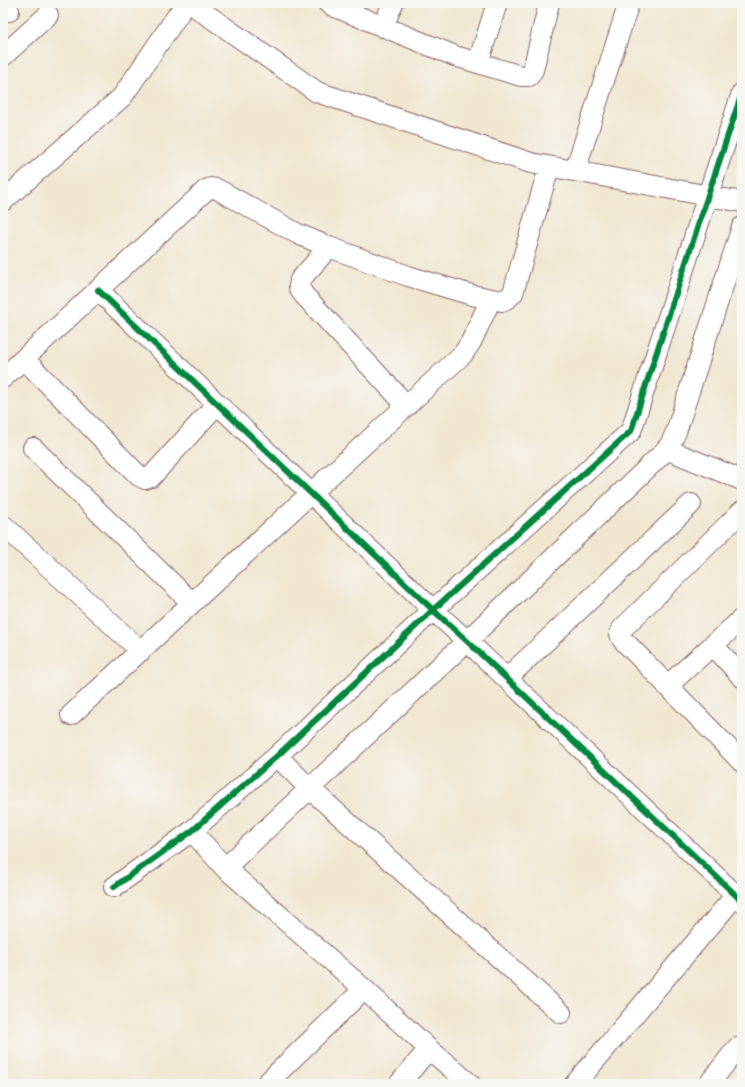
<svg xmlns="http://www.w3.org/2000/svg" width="745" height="1087" viewBox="0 0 745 1087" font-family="'Libre Caslon Text',serif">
<rect width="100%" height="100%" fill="#f6f6f2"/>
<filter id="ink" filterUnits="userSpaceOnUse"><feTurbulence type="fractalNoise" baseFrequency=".025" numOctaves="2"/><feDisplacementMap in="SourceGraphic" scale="8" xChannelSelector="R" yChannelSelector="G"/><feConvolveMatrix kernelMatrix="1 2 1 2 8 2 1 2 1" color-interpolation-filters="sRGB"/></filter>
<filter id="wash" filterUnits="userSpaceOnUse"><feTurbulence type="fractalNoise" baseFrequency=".012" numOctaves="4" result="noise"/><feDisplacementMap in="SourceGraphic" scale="16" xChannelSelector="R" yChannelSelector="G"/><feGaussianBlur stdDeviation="0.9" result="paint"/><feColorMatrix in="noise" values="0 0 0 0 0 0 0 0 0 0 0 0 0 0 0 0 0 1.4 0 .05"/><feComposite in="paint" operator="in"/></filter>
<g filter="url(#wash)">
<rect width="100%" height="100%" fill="#f1e7d1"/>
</g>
<g filter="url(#ink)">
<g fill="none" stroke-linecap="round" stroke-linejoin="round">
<defs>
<path id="minor" d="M3 3 9 11
M190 3 317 92 531 163 742 202
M328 3 333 6 455 56 521 76H529L533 70 549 3
M383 27 393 3
M3 56 48 15
M478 63 497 3
M575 171 629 3
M3 201 122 97 186 3
M329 247 300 280 299 287 303 294 407 406
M98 290 433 610 467 641 742 901
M24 359 139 476 145 479 151 477 217 404
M3 378 206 190 211 188 217 189 298 234 329 247 408 276 472 295 502 301 508 298 513 293 549 167
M33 448 192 603
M666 449 742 480
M742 511 622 629 620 634 622 639 742 762
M3 525 141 651
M713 645 742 677
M507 678 691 504
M667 686 742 619
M71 715 311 493 463 354 471 342 491 299
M277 756 309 788 561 1013
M192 831 225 868 364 989 429 1049 470 1084
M225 868 467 641 661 455 670 445 676 432 742 227
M114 887 192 831 277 756 433 610 631 431 708 195 742 93
M266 1084 364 989
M399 1084 429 1049
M575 1084 736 895
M709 1084 737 1048 742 1047"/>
</defs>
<use href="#minor" stroke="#846565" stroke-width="22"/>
<use href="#minor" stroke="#fff" stroke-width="20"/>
<defs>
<path id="cycleway" d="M98 290 433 610 467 641 742 901
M114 887 192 831 277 756 433 610 631 431 708 195 742 93"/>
</defs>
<use href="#cycleway" stroke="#f6f6f2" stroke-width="8"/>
<use href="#cycleway" stroke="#00873e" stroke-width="6"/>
</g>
</g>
<rect width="745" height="1087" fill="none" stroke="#f6f6f2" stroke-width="16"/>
</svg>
